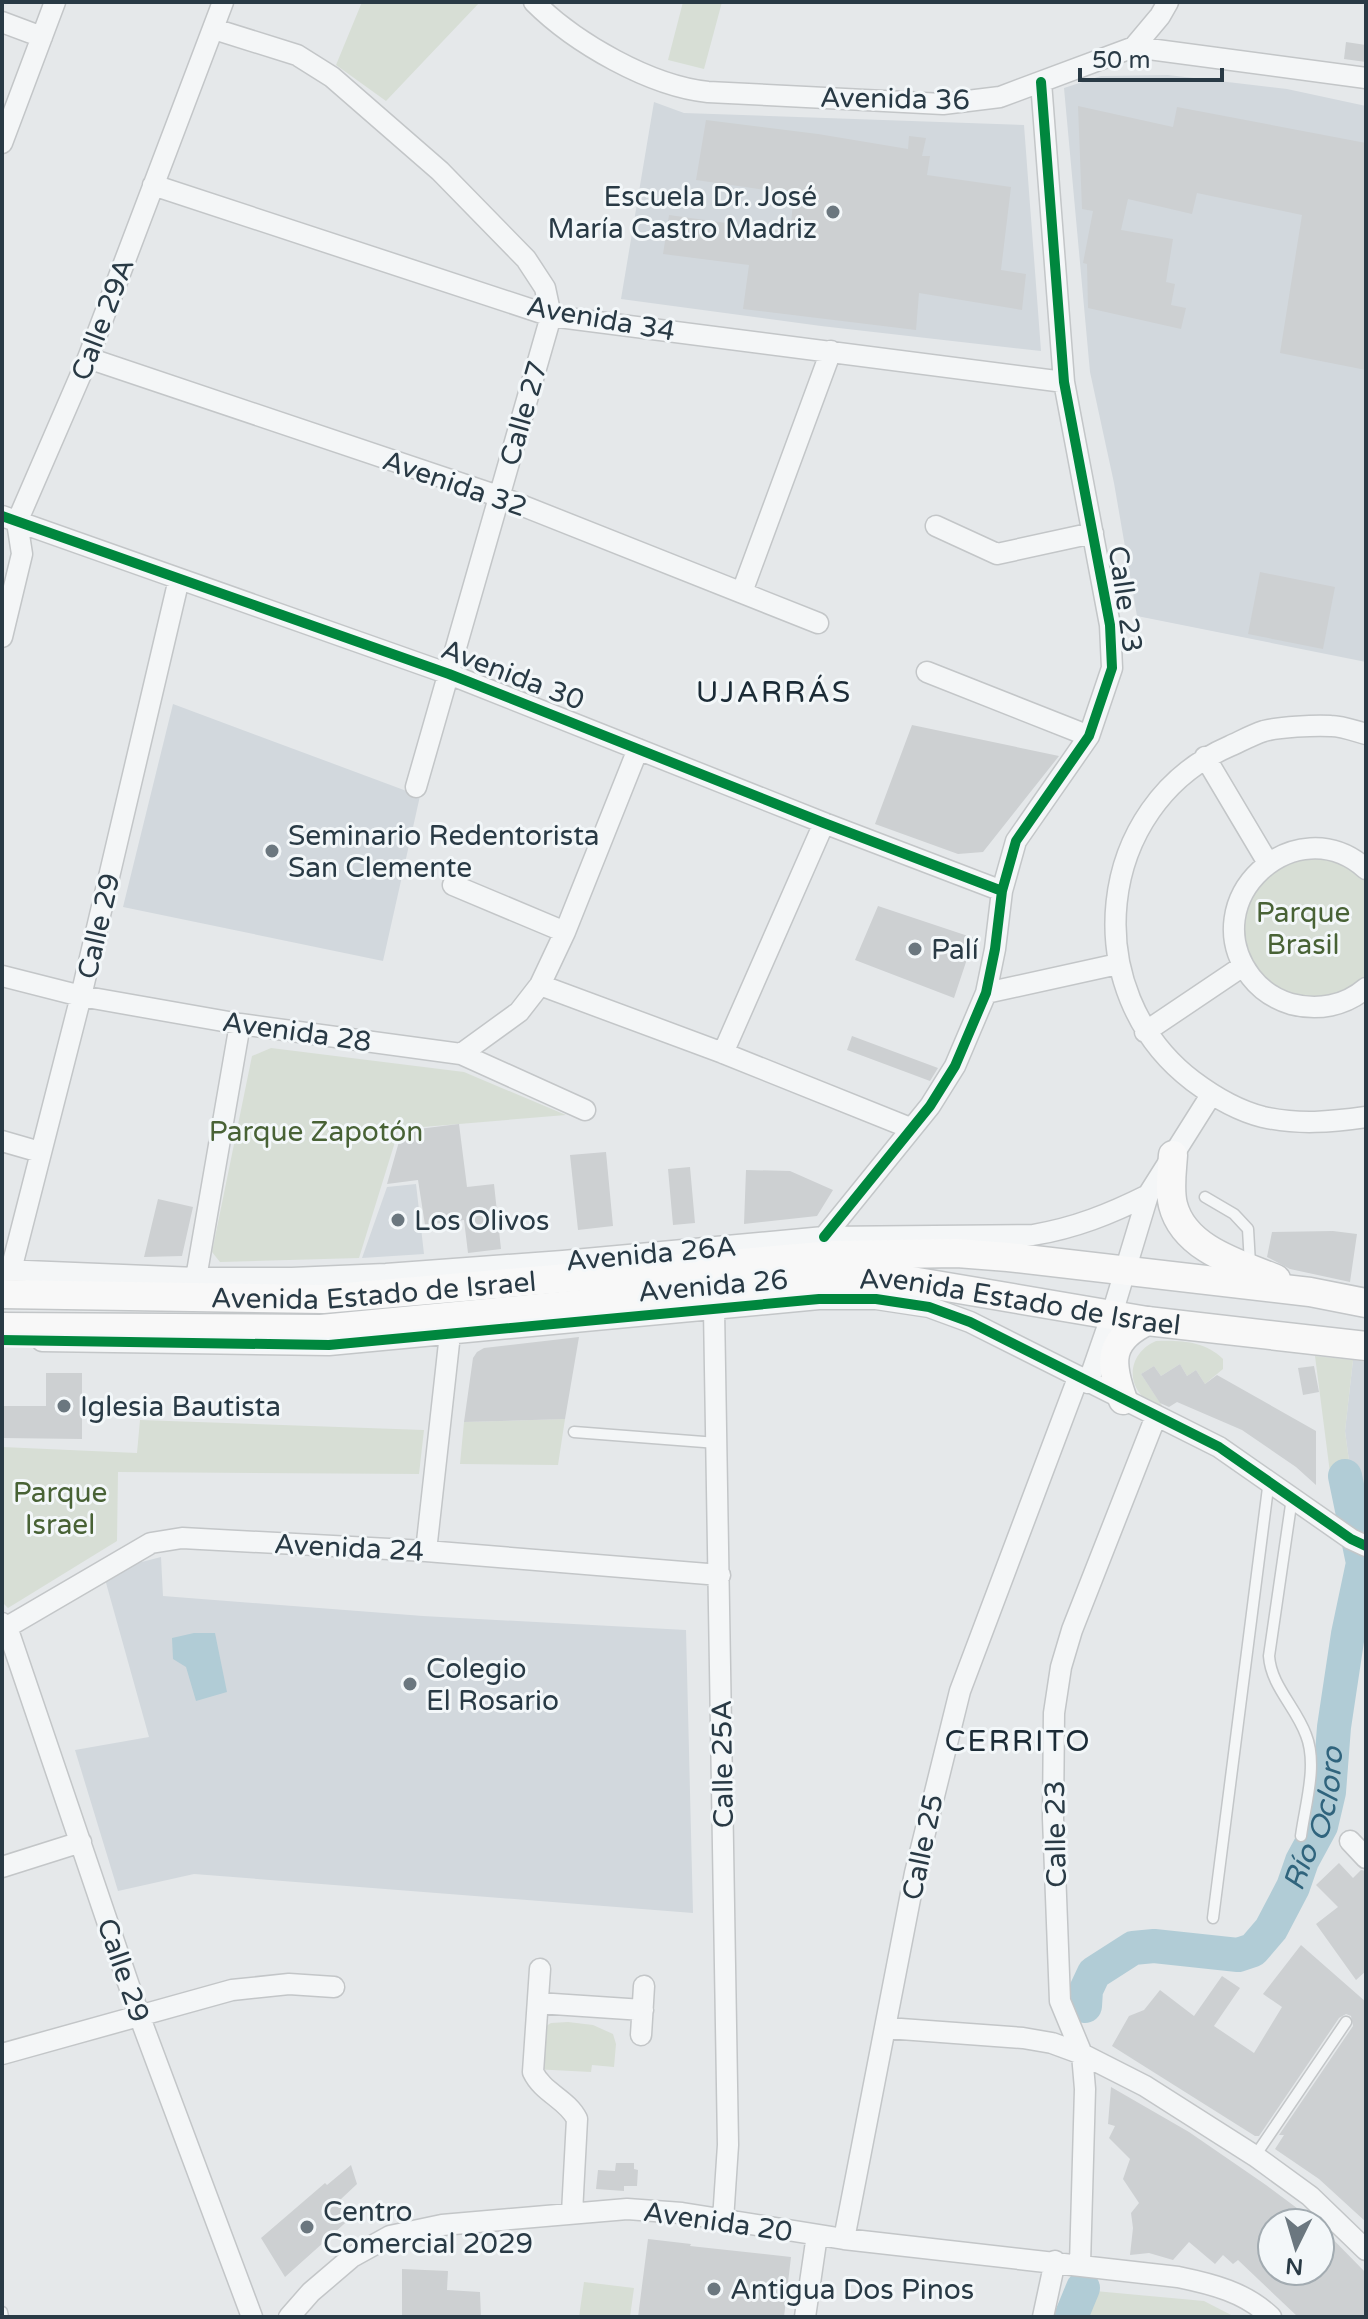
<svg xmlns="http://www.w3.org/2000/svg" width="1368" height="2319" viewBox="0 0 1368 2319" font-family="'Varela Round',sans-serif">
<rect width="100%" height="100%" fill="#e5e8ea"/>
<path fill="#d2d8dd" d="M1168 75 1287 89 1366 106V662L1137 616 1114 483 1090 372 1064 88 1101 76Z
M654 102 684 113 1024 125 1041 351 821 326 621 299Z
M173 704 420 796 383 961 123 907Z
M416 1184 424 1254 362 1258 387 1187Z
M1353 1360 1366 1362V1533L1363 1532 1354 1498 1345 1431Z
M161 1557 163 1596 423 1616 686 1630 693 1913 194 1874 118 1891 75 1750 149 1737 103 1572Z"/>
<path fill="#d7ded5" d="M362 2H480L386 101 336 65Z
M683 2H722L704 69 668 60Z
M1297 857 1336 859 1366 879V977L1357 985 1340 995 1301 999 1265 982 1244 949 1243 910 1263 876Z
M271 1048 464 1072 566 1115 399 1129 359 1258 220 1262 212 1252 252 1056Z
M1156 1341C1180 1340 1205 1341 1223 1359V1369L1205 1384 1196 1370 1187 1376 1180 1364 1161 1376 1154 1366 1141 1374 1165 1410C1157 1406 1147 1402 1142 1396 1124 1376 1134 1350 1156 1341Z
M1315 1356 1353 1360 1345 1431 1354 1498 1363 1532 1350 1525 1334 1504Z
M565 1419 558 1465 460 1464 464 1422Z
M140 1420 424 1430 419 1474 118 1472 117 1541 8 1608 2 1602V1447L137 1453Z
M568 2022 593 2025 613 2034 616 2044 614 2067 592 2065 591 2072 533 2069 541 2029 551 2023Z
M584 2282 634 2288 630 2317H579Z
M1095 2291 1204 2301 1235 2317H1080Z"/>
<path fill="#b1ccd6" d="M194 1633H215L227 1692 196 1701 186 1667 173 1659 172 1638Z"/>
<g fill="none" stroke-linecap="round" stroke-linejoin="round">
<g stroke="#b1ccd6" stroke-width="34">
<path id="s1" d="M1085 2006 1086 1990 1094 1973 1133 1948 1154 1946 1238 1955 1253 1950 1271 1929 1293 1887 1302 1861 1321 1826 1329 1792 1334 1727 1348 1634 1363 1563 1345 1476"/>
<path d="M1071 2317 1083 2288"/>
</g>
</g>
<path fill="#cdd0d2" d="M1346 42 1366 45V62L1344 59Z
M1078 106 1173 127 1177 107 1366 143V370L1280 353 1302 215 1197 193 1192 214 1128 199 1121 230 1173 239 1166 282 1175 284 1171 305 1186 308 1181 329 1088 308 1087 264 1083 263 1093 211 1082 209Z
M706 120 818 134 908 149 909 136 926 138 922 156H930L927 175 1011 187 1001 270 1026 274 1022 310 919 293 916 330 743 309 749 265 663 254 669 215 790 232 794 194 696 180Z
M1260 572 1335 587 1323 649 1248 634Z
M912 725 1059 756 983 852 958 854 875 824Z
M878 906 974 938 954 998 855 960Z
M852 1036 938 1068 930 1081 847 1050Z
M459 1124 467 1187 494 1184 501 1249 468 1253 464 1220 425 1225 418 1180 387 1184 402 1131Z
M606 1152 613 1226 578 1230 570 1155Z
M690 1167 695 1223 673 1225 668 1169Z
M746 1170 790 1171 833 1190 817 1216 744 1224Z
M158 1199 193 1207 182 1256 144 1257Z
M1333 1231 1357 1234 1350 1282 1290 1269 1267 1257 1272 1232Z
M579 1337 565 1419 464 1422 473 1358 477 1352 484 1348Z
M1180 1364 1187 1376 1196 1370 1205 1384 1217 1375 1316 1431V1485L1296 1467 1242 1430 1177 1402 1169 1407 1160 1403 1141 1374 1154 1366 1161 1376Z
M1314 1366 1319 1392 1303 1395 1298 1368Z
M46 1373H82V1439L2 1438V1406H46Z
M1339 1863 1353 1878 1361 1870 1366 1871V1971L1356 1980 1316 1924 1338 1907 1316 1885Z
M1301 1945 1366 2002V2222L1319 2179 1275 2149 1284 2135H1279L1353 2026 1351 2016 1346 2014 1339 2018 1259 2136H1255L1112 2046 1129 2016 1144 2010 1160 1990 1194 2016 1222 1976 1240 1988 1214 2026 1254 2053 1282 2007 1263 1994Z
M1111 2087 1189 2132 1266 2185 1317 2223H1272V2271H1320V2226L1366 2273V2317H1298L1238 2260 1233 2264 1223 2255 1215 2264 1189 2242 1173 2260 1149 2253 1130 2255 1133 2228 1131 2213 1139 2203 1123 2179 1130 2159 1109 2138 1115 2126 1108 2124Z
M616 2163H634V2169L638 2170 637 2186H624V2191L596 2189 598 2170 615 2171Z
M351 2165 357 2184 340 2200 353 2216 285 2277 261 2238 325 2183 327 2185Z
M648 2239 691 2244 690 2246 791 2257 784 2317H638Z
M402 2269 448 2271 447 2290 480 2292 481 2317H402Z"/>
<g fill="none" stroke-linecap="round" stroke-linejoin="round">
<defs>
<path id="lane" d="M1205 1197 1234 1214 1248 1229 1250 1264
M574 1432 717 1443
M1292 1498 1269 1656C1271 1686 1296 1707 1306 1735 1318 1765 1305 1805 1301 1836
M1213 1918 1269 1480
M1255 2156 1346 2022
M2 2312 3 2317"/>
<path id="street" d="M534 2C575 43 650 86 708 92L943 104 1000 97 1134 47 1366 78
M2 22 42 37
M214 29 297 55 332 77 440 171 526 259 545 288 551 316 416 787
M1134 47 1160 16 1168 2
M2 143 55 2
M153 185 551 316 1064 382
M88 358 498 496 818 623
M2 516 449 674 824 823 1002 891
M936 526 997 554 1093 533
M742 592 831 351
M2 637 22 554 17 522 88 358 223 2
M927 672 1089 736
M1366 734C1355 731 1342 726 1331 726 1314 725 1279 727 1264 731 1252 735 1241 741 1230 746 1094 805 1076 992 1193 1081 1213 1096 1239 1111 1263 1117 1299 1125 1331 1122 1366 1117
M1205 757 1268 863
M1366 869C1296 806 1193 900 1251 977 1261 990 1275 999 1291 1004 1318 1011 1345 1006 1366 988
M453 885 565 932
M2 976 81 996 240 1024 461 1054 585 1110
M540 985 723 1053 910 1128
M986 993 1118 964
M1145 1032 1243 966
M723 1053 824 823
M461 1054 519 1012 540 985 565 932 638 749
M2 1141 40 1152
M824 1237 930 1106 955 1066 986 993 995 949 1002 891 1016 841 1089 736 1112 668 1110 625 1064 382 1041 82
M2 1270 196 1278H292L386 1274 563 1261 824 1237 1033 1235C1075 1228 1110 1214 1148 1195
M11 1270 81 996 179 579
M196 1278 240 1024
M714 1309 728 2145 723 2220
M42 1341 329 1345 819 1299H876L929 1307 970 1322 1219 1447 1351 1539 1366 1546
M1088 1383 1112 1314 1148 1195 1211 1095
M426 1551 450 1334
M2 1623 7 1627 139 2015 252 2317
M2 1630 151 1543 182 1538 426 1551 720 1575
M1350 1841 1366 1858
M2 1867 81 1842
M540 1969 533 2072C543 2093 567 2099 577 2119L572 2213
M538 2003 643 2010
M887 2028 1023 2038 1052 2043 1082 2054 1145 2086 1255 2156 1310 2196 1366 2250
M641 2035 644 1986
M2 2054 232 1990 289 1984 334 1987
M844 2239 915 1873 960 1691 1078 1378
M1080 2264 1085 2089 1082 2054 1060 2001 1053 1818 1054 1713 1061 1667 1072 1630 1156 1416
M289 2317 311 2292 352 2257 390 2236 442 2225 627 2209 682 2213 844 2239 1178 2277C1212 2284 1245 2292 1271 2317
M805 2317 817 2235
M1043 2317 1055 2261"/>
<g id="secondary">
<path d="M1173 1155C1172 1171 1169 1189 1173 1205 1184 1249 1239 1264 1276 1279"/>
<path id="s2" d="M2 1294 323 1299 833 1255 957 1253 1008 1257 1310 1292 1366 1303"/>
<path id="s3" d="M2 1327 321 1329 840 1279 894 1278 1147 1321 1366 1346"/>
<path d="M1123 1400C1109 1362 1108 1340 1147 1321"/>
</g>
</defs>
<use href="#lane" stroke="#c3c6c8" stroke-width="13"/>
<use href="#street" stroke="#c3c6c8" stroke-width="23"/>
<use href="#secondary" stroke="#c3c6c8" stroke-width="31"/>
<use href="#lane" stroke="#f4f6f7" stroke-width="10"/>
<use href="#street" stroke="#f4f6f7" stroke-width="20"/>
<use href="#secondary" stroke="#f8f8f8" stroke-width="28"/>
<defs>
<path id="cycleway" d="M2 516 449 674 824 823 1002 891
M824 1237 930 1106 955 1066 986 993 995 949 1002 891 1016 841 1089 736 1112 668 1110 625 1064 382 1041 82
M2 1340 329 1345 819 1299H876L929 1307 970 1322 1219 1447 1351 1539 1366 1546"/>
</defs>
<use href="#cycleway" stroke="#f3f7f9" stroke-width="15"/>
<use href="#cycleway" stroke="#00873e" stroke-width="10"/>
</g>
<g fill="#6b777f" stroke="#f3f7f9" stroke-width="3">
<circle cx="833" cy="212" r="8"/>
<circle cx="272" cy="851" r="8"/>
<circle cx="915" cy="949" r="8"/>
<circle cx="398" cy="1220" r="8"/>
<circle cx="64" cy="1406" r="8"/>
<circle cx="410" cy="1684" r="8"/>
<circle cx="307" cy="2227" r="8"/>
<circle cx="714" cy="2289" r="8"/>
</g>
<g text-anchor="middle" stroke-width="6" stroke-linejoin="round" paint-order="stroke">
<g font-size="28" fill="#293a45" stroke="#f3f7f9">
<text transform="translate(895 98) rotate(1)" y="10">Avenida 36</text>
<text transform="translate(601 318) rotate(10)" y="10">Avenida 34</text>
<text transform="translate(102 319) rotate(-69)" y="10">Calle 29A</text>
<text transform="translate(523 413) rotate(-74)" y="10">Calle 27</text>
<text transform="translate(455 483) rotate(19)" y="10">Avenida 32</text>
<text transform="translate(1126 599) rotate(82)" y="10">Calle 23</text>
<text transform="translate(513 674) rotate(21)" y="10">Avenida 30</text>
<text transform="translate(98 926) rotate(-77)" y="10">Calle 29</text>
<text transform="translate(297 1031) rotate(8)" y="10">Avenida 28</text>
<text transform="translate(651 1253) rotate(-5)" y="10">Avenida 26A</text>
<text transform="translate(713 1285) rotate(-5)" y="10">Avenida 26</text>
<text dy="10" stroke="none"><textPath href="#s2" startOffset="372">Avenida Estado de Israel</textPath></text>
<text dy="10" stroke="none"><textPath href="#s3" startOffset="1022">Avenida Estado de Israel</textPath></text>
<text transform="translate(349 1547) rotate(3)" y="10">Avenida 24</text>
<text transform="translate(722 1764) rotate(-91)" y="10">Calle 25A</text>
<text transform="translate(1055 1834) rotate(-91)" y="10">Calle 23</text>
<text transform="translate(922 1847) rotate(-78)" y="10">Calle 25</text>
<text transform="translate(124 1970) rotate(71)" y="10">Calle 29</text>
<text transform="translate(718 2221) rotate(8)" y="10">Avenida 20</text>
</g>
<g font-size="28" fill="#293a45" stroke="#f3f7f9" text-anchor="start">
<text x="817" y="206" text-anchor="end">Escuela Dr. José<tspan x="817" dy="32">María Castro Madriz</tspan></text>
<text x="288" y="845">Seminario Redentorista<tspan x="288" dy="32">San Clemente</tspan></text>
<text x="931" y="959">Palí</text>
<text x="414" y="1230">Los Olivos</text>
<text x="80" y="1416">Iglesia Bautista</text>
<text x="426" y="1678">Colegio<tspan x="426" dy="32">El Rosario</tspan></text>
<text x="323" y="2221">Centro<tspan x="323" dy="32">Comercial 2029</tspan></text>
<text x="730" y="2299">Antigua Dos Pinos</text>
</g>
<g font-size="28" fill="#486235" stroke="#f3f7f9">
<text x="1303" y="922">Parque<tspan x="1303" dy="32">Brasil</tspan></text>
<text x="316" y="1141">Parque Zapotón</text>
<text x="60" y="1502">Parque<tspan x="60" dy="32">Israel</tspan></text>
</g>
<g font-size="30" letter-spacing="2" fill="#1b2b36" stroke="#f3f7f9">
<text x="774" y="702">UJARRÁS</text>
<text x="1018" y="1751">CERRITO</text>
</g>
<g font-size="30" font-style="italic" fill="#30647d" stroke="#f3f7f9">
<text dy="10" stroke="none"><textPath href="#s1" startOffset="350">Río Ocloro</textPath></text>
</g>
</g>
<rect width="1368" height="2319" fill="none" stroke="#293a45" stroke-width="8"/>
<g transform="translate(1296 2247) rotate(185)"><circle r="38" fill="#f3f7f9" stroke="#a2abb1" stroke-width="2"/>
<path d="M0-6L14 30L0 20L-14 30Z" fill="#6b777f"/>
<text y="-12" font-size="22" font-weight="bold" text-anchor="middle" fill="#293a45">N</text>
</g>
<path d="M1080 68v12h142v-12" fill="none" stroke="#293a45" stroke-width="4"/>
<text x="1092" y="68" font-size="24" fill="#293a45" stroke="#f3f7f9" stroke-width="6" paint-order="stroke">50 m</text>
</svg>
